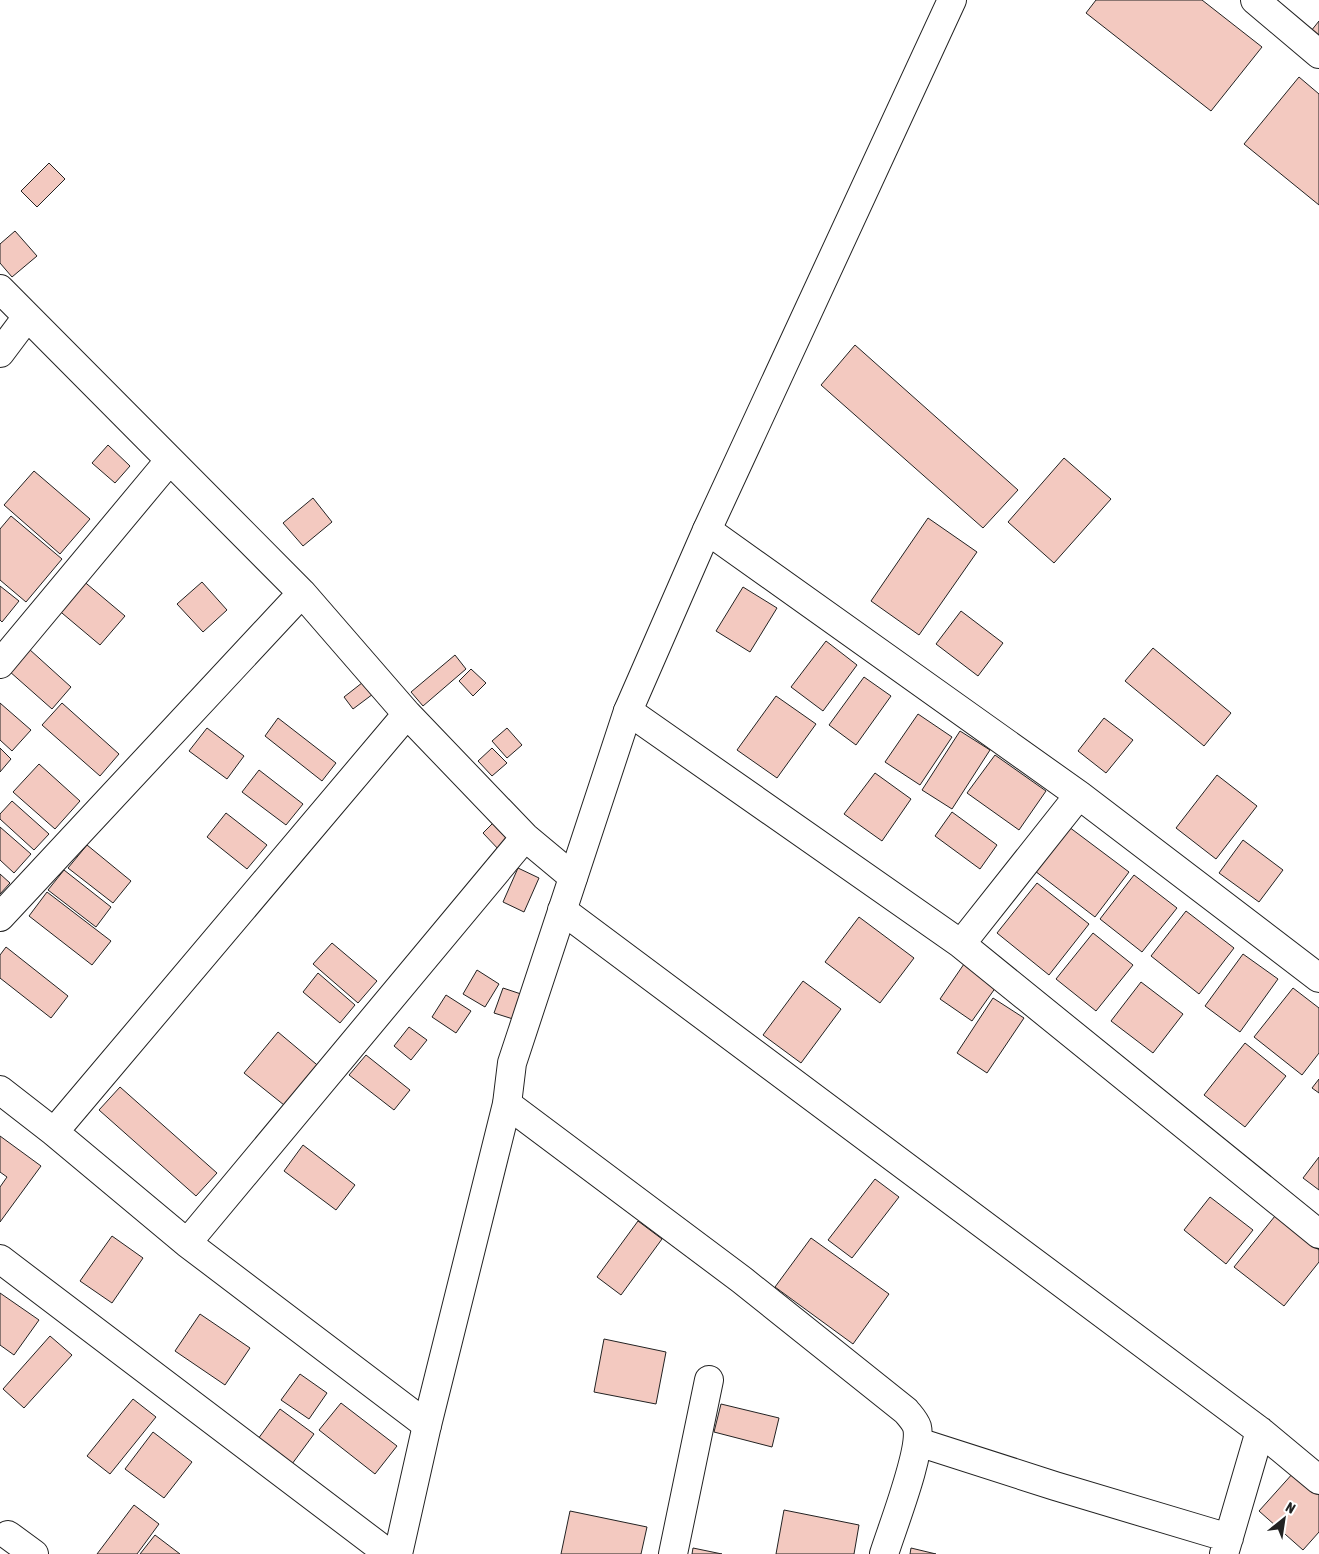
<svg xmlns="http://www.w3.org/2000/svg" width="1319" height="1554" viewBox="0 0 1319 1554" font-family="'Asap Condensed',sans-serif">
<rect width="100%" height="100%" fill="#fff"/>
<path fill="#f3c9c0" stroke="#222" d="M1096 0H1202L1262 47 1211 111 1086 13Z
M1319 21V38L1311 31Z
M1299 77 1319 94V205L1244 144Z
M49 163 65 179 37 207 21 191Z
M15 231 37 256 12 277 0 263V244Z
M855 345 1018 490 983 528 821 385Z
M108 445 130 466 115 483 92 463Z
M1064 458 1111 499 1054 563 1008 522Z
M34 471 90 519 60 554 4 505Z
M313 498 332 522 303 546 283 523Z
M11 516 62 559 26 602 0 580V529Z
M928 518 977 552 919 635 871 601Z
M81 579 125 616 100 645 56 608Z
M202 582 227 610 203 632 177 604Z
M0 586 19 601 2 622 0 620Z
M743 587 777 608 750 652 716 631Z
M961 611 1003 643 978 676 936 644Z
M826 641 857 665 823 711 791 687Z
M1153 648 1231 713 1204 746 1125 681Z
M29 649 71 687 52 709 9 671Z
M455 655 466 669 423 706 411 692Z
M471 669 486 683 473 696 459 681Z
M864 677 891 696 856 745 829 725Z
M367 679 377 691 353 709 344 697Z
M776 696 816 724 777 778 737 750Z
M0 703 31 730 12 751 0 740Z
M62 703 119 754 100 776 42 725Z
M918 714 952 737 920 785 885 762Z
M278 718 336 763 322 781 265 736Z
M1104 718 1133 740 1106 773 1078 751Z
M207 728 244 756 227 779 189 751Z
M507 728 522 745 507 758 492 741Z
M960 731 990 750 952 809 922 790Z
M0 748 11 759 0 772Z
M492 748 507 763 492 776 478 761Z
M995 755 1046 791 1019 830 967 793Z
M39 764 80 801 55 829 13 792Z
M259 770 303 804 286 825 242 792Z
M875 773 911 799 882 841 844 814Z
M1217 775 1257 806 1216 859 1176 828Z
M12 801 49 834 34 850 0 819V814Z
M952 812 997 845 980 869 935 836Z
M226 813 267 845 247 869 207 837Z
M498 818 517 838 501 852 483 833Z
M0 827 31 854 14 873 0 860Z
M1069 827 1129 872 1095 917 1035 871Z
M1243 840 1283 870 1259 902 1219 873Z
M87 845 131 881 113 903 68 868Z
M518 868 539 878 524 912 503 902Z
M64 870 111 907 96 927 48 890Z
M0 874 10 883 0 894Z
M1134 875 1177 908 1142 952 1100 919Z
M1037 883 1089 924 1049 975 997 933Z
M47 892 111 941 92 965 29 916Z
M1186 911 1234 948 1199 994 1151 956Z
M859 917 914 958 880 1003 825 962Z
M1093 933 1133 965 1096 1011 1056 979Z
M332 943 377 981 358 1003 313 964Z
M6 947 68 996 51 1018 0 978V955Z
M1243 954 1278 979 1240 1032 1205 1006Z
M964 964 996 987 972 1021 940 999Z
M477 970 499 984 485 1007 463 994Z
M318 973 355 1005 340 1023 303 992Z
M803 981 841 1009 801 1063 763 1035Z
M1141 982 1183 1014 1153 1053 1111 1021Z
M503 988 521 994 513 1019 494 1013Z
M1293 988 1319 1008V1053L1302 1075 1254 1037Z
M446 995 471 1011 456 1033 432 1017Z
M993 998 1024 1018 987 1073 957 1053Z
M409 1027 427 1040 411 1060 394 1046Z
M278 1032 322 1069 289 1109 244 1073Z
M1245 1043 1286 1076 1245 1127 1204 1095Z
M366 1055 410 1090 394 1110 349 1075Z
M1319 1079V1093L1312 1088Z
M120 1087 217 1173 196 1196 99 1110Z
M0 1136 41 1166 0 1222V1187L7 1177 0 1172Z
M303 1145 355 1185 336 1210 284 1171Z
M1319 1157V1190L1303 1178Z
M875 1179 899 1197 852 1258 828 1240Z
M1210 1197 1253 1230 1226 1264 1184 1230Z
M1275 1216 1319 1250V1262L1284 1306 1234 1267Z
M638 1221 662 1239 621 1295 597 1277Z
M112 1236 143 1258 112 1303 80 1281Z
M811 1238 889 1294 853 1344 775 1287Z
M0 1293 39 1320 14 1355 0 1345Z
M200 1314 250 1348 225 1385 175 1351Z
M50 1336 72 1355 24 1408 3 1389Z
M604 1339 666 1352 656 1404 594 1392Z
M300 1374 327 1393 309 1419 281 1400Z
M133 1399 156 1417 110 1474 87 1456Z
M341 1403 397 1446 375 1474 319 1430Z
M721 1404 779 1418 772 1447 714 1432Z
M280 1409 314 1434 292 1464 258 1439Z
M153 1432 192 1462 164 1498 125 1469Z
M1294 1472 1319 1494V1532L1303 1550 1259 1511Z
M134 1505 159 1524 137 1554H97Z
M784 1510 859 1525 854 1554H776Z
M570 1511 647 1527 641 1554H561Z
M155 1535 180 1554H140Z
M693 1548 722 1554H692Z
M911 1548 936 1554H910Z"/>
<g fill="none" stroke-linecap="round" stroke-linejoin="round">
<defs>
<path id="minor" d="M1255 0 1319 54
M0 289 302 593 407 714 525 837 573 877
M0 353 27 317
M707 530 1079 795 1319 978
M0 664 169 461
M628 711 961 944 1319 1234
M562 910 1260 1431 1319 1480
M0 917 302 593
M961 944 1079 795
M0 1090 54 1132 187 1243 427 1425
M507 1104 742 1280 906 1411C910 1416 915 1421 917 1427 923 1450 892 1528 884 1554
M54 1132 407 714
M187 1243 525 837
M0 1259 389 1554
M918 1442 1055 1486 1229 1538
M8 1535 34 1554
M673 1554 709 1380
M1224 1554 1260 1431"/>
<path id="secondary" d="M398 1554 427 1425 507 1104 512 1063 628 711 707 530 952 0"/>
</defs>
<use href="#minor" stroke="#222" stroke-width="30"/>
<use href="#secondary" stroke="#222" stroke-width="30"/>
<use href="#minor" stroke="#fff" stroke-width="28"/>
<use href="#secondary" stroke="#fff" stroke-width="28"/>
</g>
<g transform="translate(1284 1519) rotate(30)" stroke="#ffffff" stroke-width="4" paint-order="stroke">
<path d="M0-4L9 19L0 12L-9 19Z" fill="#222222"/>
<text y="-8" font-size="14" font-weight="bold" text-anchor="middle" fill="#222222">N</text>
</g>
</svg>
